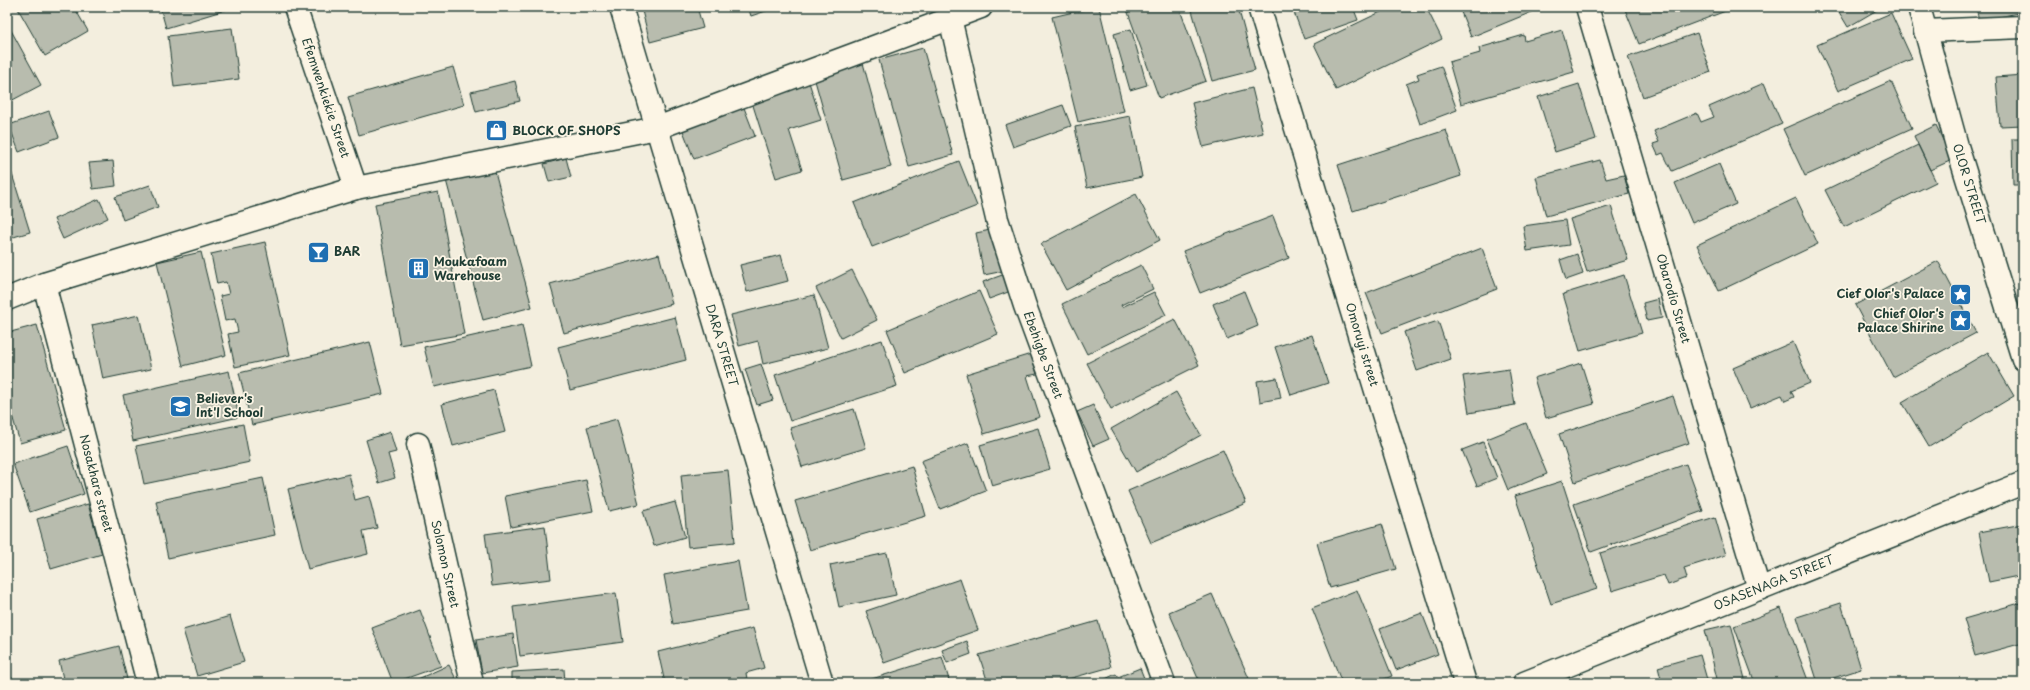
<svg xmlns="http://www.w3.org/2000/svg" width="2030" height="690" viewBox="0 0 2030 690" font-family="'Playpen Sans',sans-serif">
<rect width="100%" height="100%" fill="#f3eede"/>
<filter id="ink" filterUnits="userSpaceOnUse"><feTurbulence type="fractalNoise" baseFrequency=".025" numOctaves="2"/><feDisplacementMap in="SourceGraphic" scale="8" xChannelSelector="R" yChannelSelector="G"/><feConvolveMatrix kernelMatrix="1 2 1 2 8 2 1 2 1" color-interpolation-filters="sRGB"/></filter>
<g filter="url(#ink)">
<path fill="#b8bcae" stroke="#1f3d34" d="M17 7H74L88 31 45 56Z
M160 7H235L166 28Z
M641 7H697L703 28 650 42Z
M748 7H778L751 16Z
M1095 7H1099L1124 111 1078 122 1052 17Z
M1126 7H1179L1206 81 1159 98Z
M1191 7H1238L1255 70 1212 81Z
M1292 7H1353L1358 20 1304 39Z
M1391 7H1426L1442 39 1336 90 1314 44Z
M1459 7H1544L1471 37Z
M1624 7H1736L1639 44Z
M1836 7H1882L1848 27Z
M1976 7H2023V12L1979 21Z
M1891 13 1912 59 1838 91 1817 45Z
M7 23 41 85 7 103Z
M232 28 239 79 174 87 168 36Z
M1131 29 1147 85 1130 90 1114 34Z
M1562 30 1574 72 1461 104 1449 62 1480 53 1479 48 1524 35 1525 41Z
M1697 33 1711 72 1643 97 1628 57Z
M923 48 953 155 909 167 879 60Z
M863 63 891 167 843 180 814 77Z
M1441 66 1457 110 1420 124 1406 84 1419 79 1417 74Z
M453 67 464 105 359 135 348 97Z
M2023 75V125L2000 126 1996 77Z
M808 79 821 120 789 130 802 170 776 178 750 96Z
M515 81 520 101 476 112 471 92Z
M1891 81 1912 128 1805 176 1783 129Z
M1764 83 1782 124 1672 171 1663 153 1658 155 1653 144 1659 142 1654 131 1697 113 1701 122 1714 117 1709 107Z
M1579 84 1596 139 1555 152 1538 97Z
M1252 88 1263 133 1203 147 1192 103Z
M741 100 755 136 694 159 680 123Z
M1063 105 1071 126 1013 147 1005 125Z
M49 111 59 137 19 152 9 125Z
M1130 116 1142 177 1087 188 1075 127Z
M1936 125 1952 160 1930 170 1914 136Z
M1446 130 1461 176 1353 211 1338 165Z
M2012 139H2023V185H2013Z
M1918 145 1936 182 1844 227 1825 190Z
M7 158 30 232 7 239Z
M566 158 571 177 549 182 544 164Z
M1600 160 1606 179 1624 175 1629 194 1546 216 1536 177Z
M113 161 116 186 93 189 89 163Z
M959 161 977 206 872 247 854 203Z
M1719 164 1736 204 1692 223 1675 183Z
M494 168 532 307 483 320 446 180Z
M150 185 158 207 123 220 115 197Z
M438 192 464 334 400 345 375 204Z
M1136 194 1160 240 1066 290 1041 244Z
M1796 198 1818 244 1719 291 1697 245Z
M99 199 108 218 63 239 54 219Z
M1611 206 1628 260 1587 272 1570 219Z
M1273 216 1289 258 1200 293 1183 251Z
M1565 220 1569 245 1527 251 1523 226Z
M995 229 1004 271 984 275 976 233Z
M265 242 290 355 235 367 228 334 238 332 235 319 225 321 220 296 229 294 226 282 217 284 211 254Z
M1482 248 1497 289 1382 333 1366 293Z
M201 252 226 355 183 366 157 262Z
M659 254 672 304 564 333 550 284Z
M1577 254 1583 274 1566 280 1560 260Z
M781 255 788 281 747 292 740 265Z
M1938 261 1976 333 1893 377 1855 305Z
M1141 265 1153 289 1121 305 1122 307 1154 292 1166 315 1087 354 1062 304Z
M852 270 877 320 841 338 816 288Z
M1005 274 1011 291 989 299 983 282Z
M1624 275 1642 333 1580 351 1563 294Z
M979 291 998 334 905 373 887 330Z
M1244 291 1258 326 1227 339 1213 304Z
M814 295 828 348 763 364 758 341 739 346 731 315Z
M1658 299 1662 318 1647 321 1643 303Z
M139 315 151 369 103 379 92 325Z
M675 317 686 360 570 390 558 347Z
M1175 319 1199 365 1111 409 1087 363Z
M1438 321 1451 359 1417 371 1404 332Z
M37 325 66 430 20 443 7 398V333Z
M522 325 531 366 434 387 424 347Z
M1312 335 1328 383 1291 395 1275 347Z
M882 340 897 386 790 421 775 375Z
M370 342 383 394 252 425 239 373Z
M1793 342 1810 383 1791 391 1794 397 1785 401 1782 395 1750 408 1733 368Z
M1988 352 2014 396 1929 447 1902 402Z
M1031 354 1037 374 1027 376 1040 417 984 434 966 374Z
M1581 363 1594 404 1546 418 1534 378Z
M761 364 773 400 757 405 745 369Z
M1509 369 1515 405 1469 413 1463 376Z
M229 371 239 417 133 441 123 395Z
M1277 378 1281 398 1260 402 1257 381Z
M494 390 505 432 453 446 442 404Z
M1176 392 1201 435 1136 472 1111 429Z
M1673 396 1689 443 1575 482 1559 434Z
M1093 405 1109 439 1093 446 1077 412Z
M854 409 866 448 802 467 790 428Z
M617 419 639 504 609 511 587 427Z
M1526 423 1547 474 1508 490 1487 439Z
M243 424 250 462 144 484 136 446Z
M1038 428 1050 469 992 486 980 445Z
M390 432 396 452 388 454 395 478 379 483 366 440Z
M1483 442 1497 478 1477 486 1462 450Z
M968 443 986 491 940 509 921 461Z
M68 446 84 494 30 512 13 464Z
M1223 450 1246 503 1151 543 1128 491Z
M1686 464 1703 511 1591 552 1574 504Z
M912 466 926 516 810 550 795 501Z
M728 470 735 542 688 547 681 475Z
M349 474 355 500 369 496 377 528 363 531 368 554 308 569 288 489Z
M263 478 275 535 168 558 156 501Z
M586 480 593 511 511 527 505 496Z
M1562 481 1597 589 1551 604 1515 496Z
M675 502 685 537 654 546 643 511Z
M88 504 102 554 51 569 37 519Z
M1715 517 1726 555 1684 568 1687 578 1668 585 1664 575 1612 591 1600 553Z
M1382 524 1396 569 1330 588 1317 543Z
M2023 524V575L1989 582 1979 532Z
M545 526 551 579 492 586 485 534Z
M887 553 896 595 839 607 830 565Z
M738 561 747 611 673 624 664 575Z
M960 579 978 630 884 663 866 611Z
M1357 590 1392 676 1374 683H1342L1312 608Z
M616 593 623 642 520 656 513 607Z
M1212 594 1251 683H1200L1169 612Z
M2023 602V643L1975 656 1964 619Z
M1841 603 1861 669 1818 683 1797 617Z
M1781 608 1809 683H1755L1734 626Z
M420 610 441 666 393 683 372 628Z
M1422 613 1438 654 1396 670 1380 629Z
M230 616 244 662 197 676 183 630Z
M1098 621 1111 667 1054 683H988L979 655Z
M1731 624 1746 683H1718L1705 630Z
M753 628 764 668 746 673 747 679 731 683H665L658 652Z
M513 634 518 667 482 673 476 640Z
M967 641 971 654 947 663 942 650Z
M119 646 128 683H64L59 661Z
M1700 655 1708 683H1662L1658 667Z
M942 657 950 683H859Z
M449 665 458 683H409Z
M1140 668 1146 683H1102L1101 681 1116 674 1118 677Z
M564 669 565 683H512V672Z"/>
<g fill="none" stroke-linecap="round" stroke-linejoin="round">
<defs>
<g id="street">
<path id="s1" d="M295 7 356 188"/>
<path id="s2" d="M621 7 822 683"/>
<path id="s3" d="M1259 7 1465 683"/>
<path id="s4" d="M1587 7 1759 589"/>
<path id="s5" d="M1919 7 1957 146 2023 359"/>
<path id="s6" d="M950 18 997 219 1025 306 1164 683"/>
<path d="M1925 31 2023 27"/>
<path id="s7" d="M44 284 148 683"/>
<path d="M7 299 44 284 356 188 657 128 981 7"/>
<path id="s8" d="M418 444 472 683"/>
<path id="s9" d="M1524 683 2023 483"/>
</g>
</defs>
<use href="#street" stroke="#1f3d34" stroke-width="25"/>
<use href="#street" stroke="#fcf5e5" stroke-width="22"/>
</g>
</g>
<defs>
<symbol id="shop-square" viewBox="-11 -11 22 22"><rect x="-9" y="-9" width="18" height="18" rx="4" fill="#1f6fb2" stroke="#fcf5e5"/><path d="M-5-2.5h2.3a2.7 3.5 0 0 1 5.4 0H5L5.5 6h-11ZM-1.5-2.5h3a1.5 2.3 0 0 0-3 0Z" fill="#fff"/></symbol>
<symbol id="bar-square" viewBox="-11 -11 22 22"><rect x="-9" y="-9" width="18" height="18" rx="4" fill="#1f6fb2" stroke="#fcf5e5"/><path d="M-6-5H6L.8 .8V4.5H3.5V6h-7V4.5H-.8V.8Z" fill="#fff"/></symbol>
<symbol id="building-square" viewBox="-11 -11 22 22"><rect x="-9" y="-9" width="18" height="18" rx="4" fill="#1f6fb2" stroke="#fcf5e5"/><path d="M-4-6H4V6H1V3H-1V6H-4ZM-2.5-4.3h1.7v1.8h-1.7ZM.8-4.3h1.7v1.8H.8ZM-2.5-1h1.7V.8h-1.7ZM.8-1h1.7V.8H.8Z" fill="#fff"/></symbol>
<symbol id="sight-square" viewBox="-11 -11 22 22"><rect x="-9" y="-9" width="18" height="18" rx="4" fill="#1f6fb2" stroke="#fcf5e5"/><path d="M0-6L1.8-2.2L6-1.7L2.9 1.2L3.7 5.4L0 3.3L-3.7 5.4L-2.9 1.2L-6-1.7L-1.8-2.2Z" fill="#fff"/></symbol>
<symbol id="school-square" viewBox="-11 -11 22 22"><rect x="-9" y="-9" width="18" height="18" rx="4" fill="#1f6fb2" stroke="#fcf5e5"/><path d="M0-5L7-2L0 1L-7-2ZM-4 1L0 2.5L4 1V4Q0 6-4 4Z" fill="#fff"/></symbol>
</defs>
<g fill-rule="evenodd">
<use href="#shop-square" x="484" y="118" width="25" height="25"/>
<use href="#bar-square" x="306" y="240" width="25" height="25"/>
<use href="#building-square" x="406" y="256" width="25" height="25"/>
<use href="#sight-square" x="1948" y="282" width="25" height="25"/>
<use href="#sight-square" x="1948" y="308" width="25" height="25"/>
<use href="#school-square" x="168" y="394" width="25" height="25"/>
</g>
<g text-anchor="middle" stroke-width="3.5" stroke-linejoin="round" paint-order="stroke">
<g font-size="12" fill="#1f3d34" stroke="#fcf5e5">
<text dy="4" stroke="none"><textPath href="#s1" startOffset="96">Efemwenkiekie Street</textPath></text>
<text dy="4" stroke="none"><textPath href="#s5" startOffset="184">OLOR STREET</textPath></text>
<text dy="4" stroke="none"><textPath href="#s4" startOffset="304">Obarodio Street</textPath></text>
<text dy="4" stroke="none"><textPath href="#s2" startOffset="353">DARA STREET</textPath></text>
<text dy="4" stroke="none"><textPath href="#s3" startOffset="353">Omoruyi street</textPath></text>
<text dy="4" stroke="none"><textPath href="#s6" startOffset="350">Ebehigbe Street</textPath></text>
<text dy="4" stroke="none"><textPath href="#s7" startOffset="206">Nosakhare street</textPath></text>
<text dy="4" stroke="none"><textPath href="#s8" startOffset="123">Solomon Street</textPath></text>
<text dy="4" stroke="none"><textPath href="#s9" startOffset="269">OSASENAGA STREET</textPath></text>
</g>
<g font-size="12" font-weight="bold" fill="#1f3d34" stroke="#fcf5e5" text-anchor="start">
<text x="512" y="135">BLOCK OF SHOPS</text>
<text x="334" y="256">BAR</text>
<text x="434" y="266">Moukafoam<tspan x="434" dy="14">Warehouse</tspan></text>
<text x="1944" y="298" text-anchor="end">Cief Olor's Palace</text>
<text x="1944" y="318" text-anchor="end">Chief Olor's<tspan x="1944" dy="14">Palace Shirine</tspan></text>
<text x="196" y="403">Believer's<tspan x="196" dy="14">Int'l School</tspan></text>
</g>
</g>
<rect width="2030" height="690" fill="none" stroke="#fcf5e5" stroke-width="24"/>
<rect x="12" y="12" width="2006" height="666" fill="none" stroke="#1f3d34" stroke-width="1.5" filter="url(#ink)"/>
</svg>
